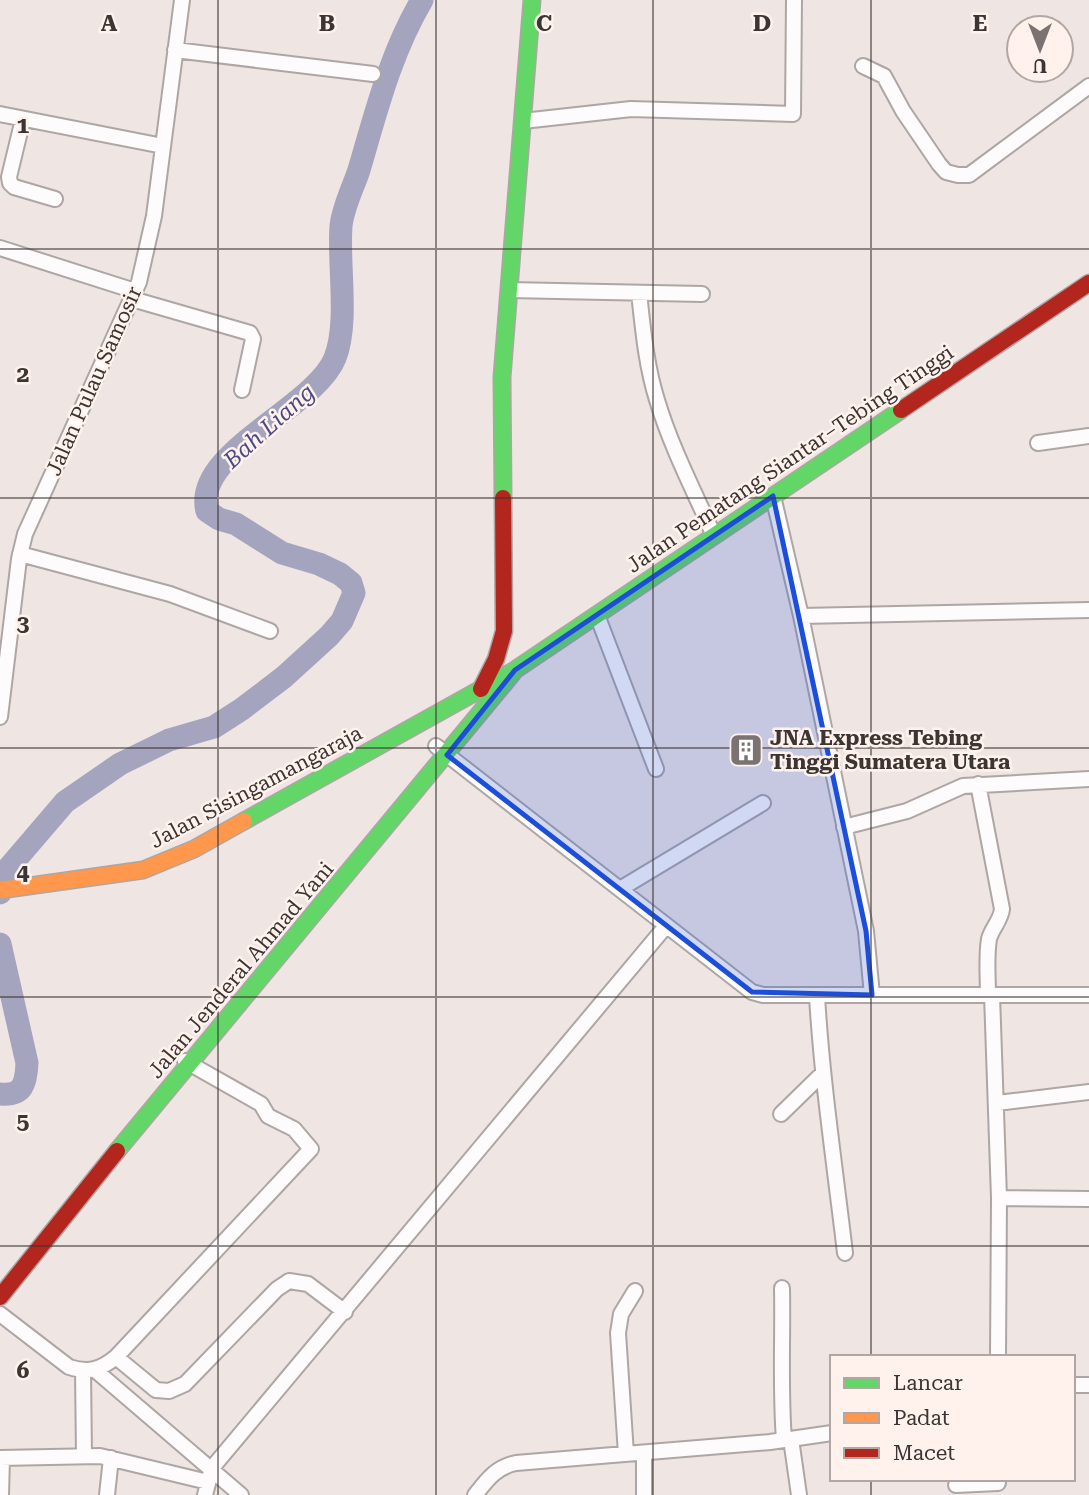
<svg xmlns="http://www.w3.org/2000/svg" width="1089" height="1495" viewBox="0 0 1089 1495" font-family="'Roboto Serif',serif">
<rect width="100%" height="100%" fill="#efe6e3"/>
<g fill="none" stroke-linecap="round" stroke-linejoin="round">
<path stroke="#a5a4bf" stroke-width="23" d="M0 893 5 872 65 802 120 764 169 740 214 727 242 709 284 677 329 636 342 621 354 593 351 583 340 574 319 564 282 553 236 524 219 519 207 511C192 453 315 408 335 358 349 322 338 266 341 226 343 207 353 188 359 170 376 112 391 52 422 0
M0 944 27 1063C26 1084 23 1096 0 1094"/>
<defs>
<path id="street" d="M175 50 373 74
M863 66 884 76 903 111 939 164 946 172 958 175H969L1089 86
M0 114 163 146
M23 119 9 177 10 183 14 187 55 199
M523 121 631 109 793 114 794 0
M0 248 135 291
M509 290 702 294
M639 293C643 329 646 365 657 400 671 447 694 491 714 536
M132 299 250 333 253 339 242 390
M1038 443 1089 436
M773 496 801 616 866 931 872 995
M20 554 170 594 270 631
M597 615 656 769
M801 616 1089 610
M0 717 19 559 25 534 139 282 154 216 182 0
M436 746 752 992 763 995H1089
M978 784 1002 909C1001 920 992 928 989 939 986 957 988 977 988 995
M844 827 907 811 963 786 1089 779
M620 889 763 803
M992 995 999 1198 998 1357
M817 996C822 1082 835 1167 845 1253
M997 1103 1089 1092
M781 1114 823 1073
M999 1198 1089 1199
M782 1288C783 1339 780 1389 784 1440
M0 1314 69 1367C89 1373 100 1370 116 1357L311 1149 294 1129 268 1116 261 1104 185 1061
M116 1357 156 1390 169 1391 185 1384 277 1289 289 1281 308 1284 345 1312
M95 1370 241 1495
M83 1371 84 1456
M1073 1385H1089
M791 1439 799 1495
M644 1453V1495
M626 1454 618 1333 621 1314 635 1291
M0 1458 100 1456 208 1482
M956 1485 998 1483
M1 1495 2 1458
M107 1495 111 1458
M205 1495 212 1468 666 926
M475 1495C487 1480 496 1467 516 1463L770 1442 832 1433"/>
<path id="fast" d="M503 498 502 377 532 0
M244 821 515 670 901 410
M117 1151 513 673"/>
<path id="slow" d="M0 890 143 870 194 849 244 821"/>
<path id="jam" d="M901 410 1089 283
M481 689 496 659 504 631 503 498
M0 1297 117 1151"/>
</defs>
<use href="#street" stroke="#ada6a4" stroke-width="18"/>
<use href="#fast" stroke="#ada6a4" stroke-width="19"/>
<use href="#slow" stroke="#ada6a4" stroke-width="19"/>
<use href="#jam" stroke="#ada6a4" stroke-width="19"/>
<use href="#street" stroke="#fdfbfb" stroke-width="14"/>
<use href="#fast" stroke="#63d668" stroke-width="16"/>
<use href="#slow" stroke="#ff974d" stroke-width="16"/>
<use href="#jam" stroke="#b3261e" stroke-width="16"/>
</g>
<path fill="#1d4ed8" fill-opacity="0.2" stroke="#1d4ed8" stroke-width="5" stroke-linejoin="round" d="M773 496 866 931 872 995 752 992 447 755 515 670Z"/>
<path fill="none" stroke="#3b3533" stroke-width="2" stroke-opacity="0.55" d="M218 0V1495M436 0V1495M653 0V1495M871 0V1357M0 249H1089M0 498H1089M0 748H1089M0 997H1089M0 1246H1089M871 1479V1495"/>
<defs>
<symbol id="building-square" viewBox="-11 -11 22 22"><rect x="-9" y="-9" width="18" height="18" rx="4" fill="#7a7371" stroke="#fff2ed"/><path d="M-4-6H4V6H1V3H-1V6H-4ZM-2.5-4.3h1.7v1.8h-1.7ZM.8-4.3h1.7v1.8H.8ZM-2.5-1h1.7V.8h-1.7ZM.8-1h1.7V.8H.8Z" fill="#fff"/></symbol>
</defs>
<g fill-rule="evenodd">
<use href="#building-square" x="727" y="731" width="38" height="38"/>
</g>
<g text-anchor="middle" stroke-width="5" stroke-linejoin="round" paint-order="stroke">
<g font-size="21" fill="#3b3533" stroke="#fff2ed">
<text transform="translate(94 381) rotate(-66)" y="7">Jalan Pulau Samosir</text>
<text transform="translate(790 459) rotate(-34)" y="7">Jalan Pematang Siantar–Tebing Tinggi</text>
<text transform="translate(256 787) rotate(-28)" y="7">Jalan Sisingamangaraja</text>
<text transform="translate(241 970) rotate(-50)" y="7">Jalan Jenderal Ahmad Yani</text>
</g>
<g font-size="21" font-weight="bold" fill="#3b3533" stroke="#fff2ed" text-anchor="start">
<text x="770" y="745">JNA Express Tebing<tspan x="770" dy="24">Tinggi Sumatera Utara</tspan></text>
</g>
<g font-size="23" font-style="italic" fill="#4b4b83" stroke="#fff2ed">
<text transform="translate(269 426) rotate(-42)" y="8">Bah Liang</text>
</g>
</g>
<g font-size="23" text-anchor="middle" font-weight="bold" fill="#3b3533" stroke="#fff2ed" stroke-width="5" stroke-linejoin="round" paint-order="stroke">
<text x="109" y="31">A</text>
<text x="327" y="31">B</text>
<text x="544" y="31">C</text>
<text x="762" y="31">D</text>
<text x="980" y="31">E</text>
<text x="23" y="133">1</text>
<text x="23" y="382">2</text>
<text x="23" y="631">3</text>
<text x="23" y="880">4</text>
<text x="23" y="1129">5</text>
<text x="23" y="1378">6</text>
</g>
<rect x="830" y="1355" width="245" height="126" fill="#fff2ed" stroke="#b1a6a3" stroke-width="2"/>
<rect x="844" y="1378" width="35" height="10" fill="#63d668" stroke="#b1a6a3" stroke-width="2"/>
<text x="893" y="1390" font-size="21" fill="#3b3533">Lancar</text>
<rect x="844" y="1413" width="35" height="10" fill="#ff974d" stroke="#b1a6a3" stroke-width="2"/>
<text x="893" y="1425" font-size="21" fill="#3b3533">Padat</text>
<rect x="844" y="1448" width="35" height="10" fill="#b3261e" stroke="#b1a6a3" stroke-width="2"/>
<text x="893" y="1460" font-size="21" fill="#3b3533">Macet</text>
<g transform="translate(1040 49) rotate(180)"><circle r="33" fill="#fff2ed" stroke="#b1a6a3" stroke-width="2"/>
<path d="M0-5L12 26L0 18L-12 26Z" fill="#7a7371"/>
<text y="-10" font-size="19" font-weight="bold" text-anchor="middle" fill="#3b3533">U</text>
</g>
</svg>
